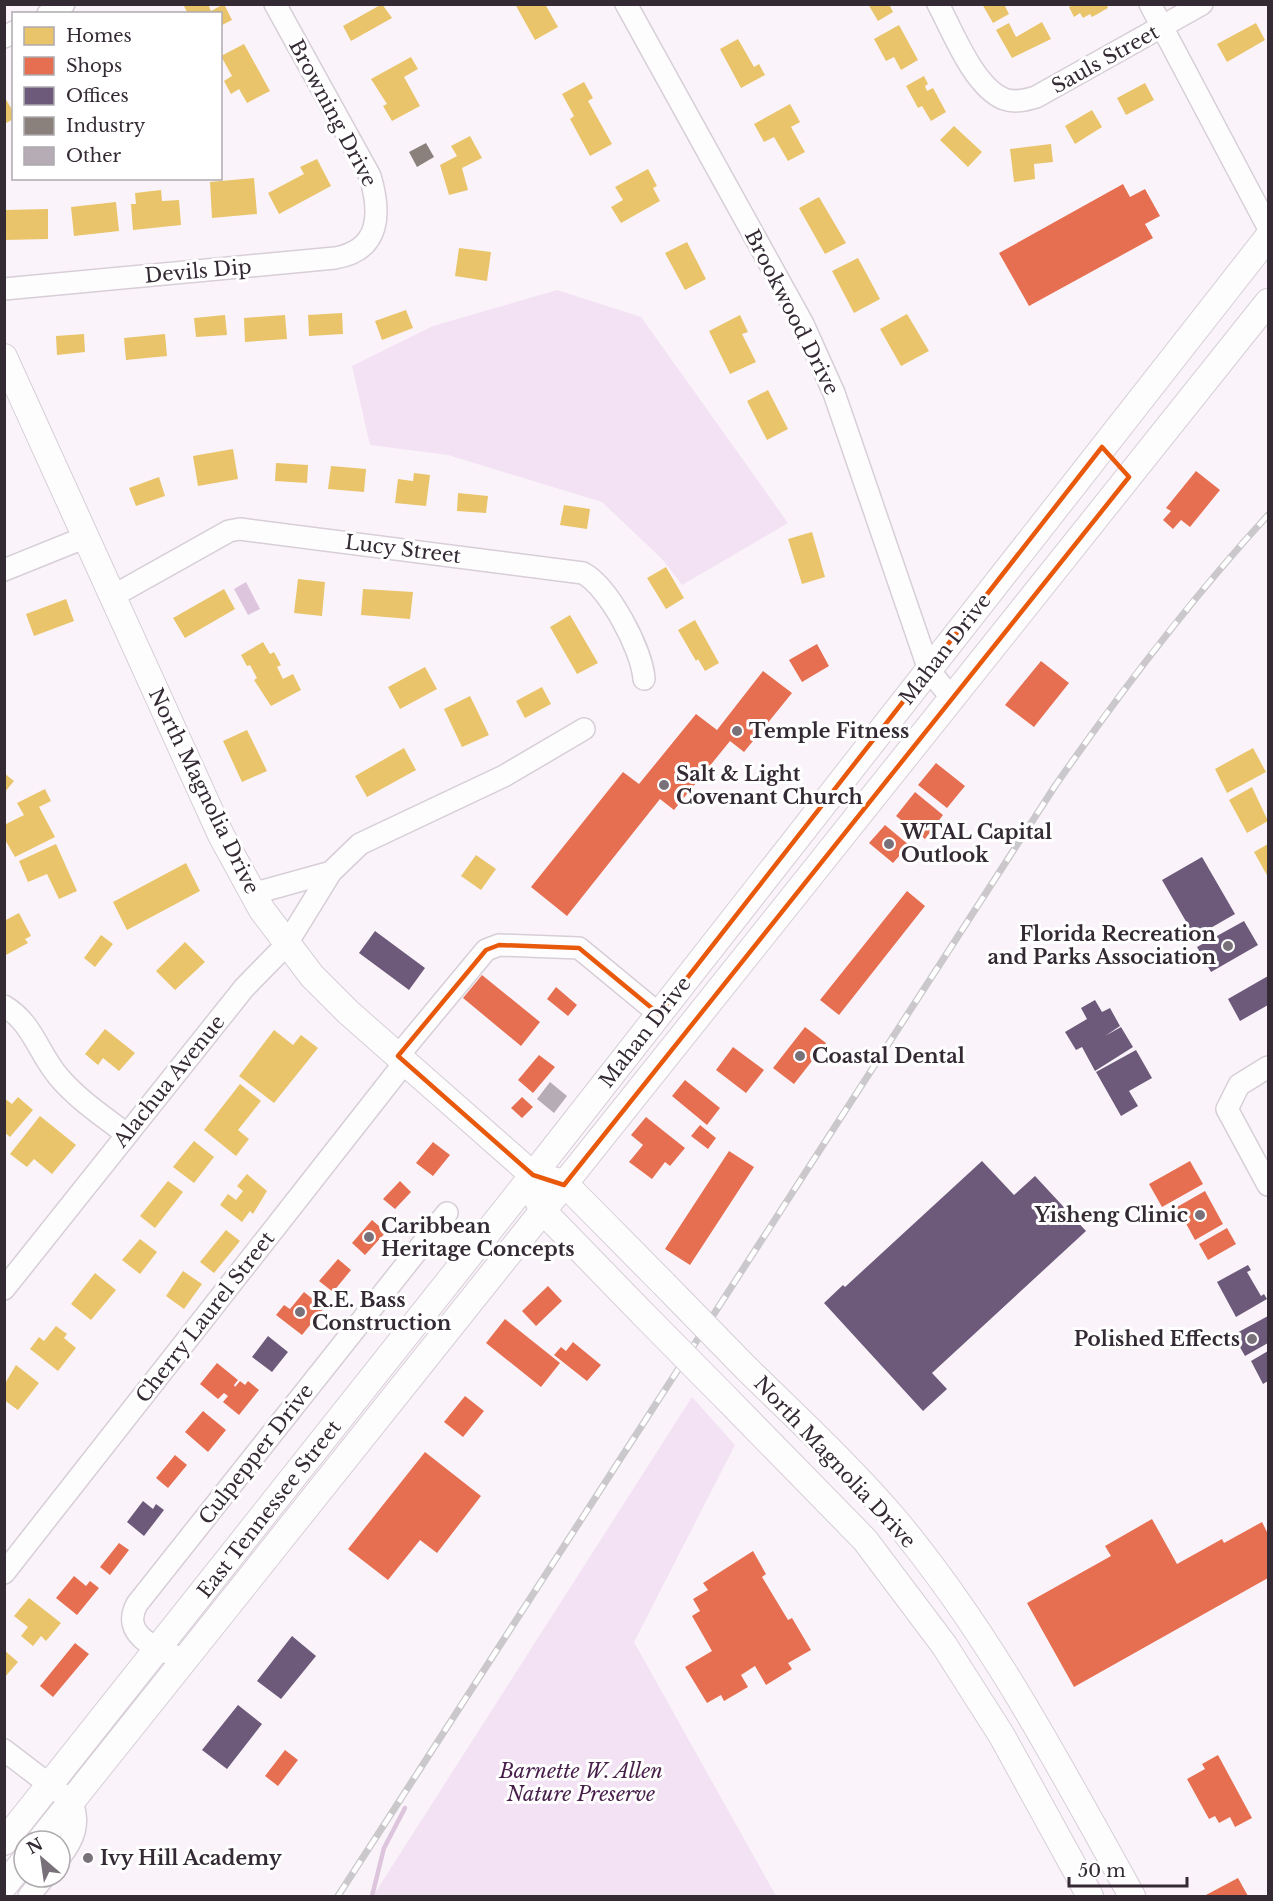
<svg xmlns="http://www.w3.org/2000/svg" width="1273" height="1901" viewBox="0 0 1273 1901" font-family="'Libre Baskerville',serif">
  <rect width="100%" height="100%" fill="#faf4fa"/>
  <path fill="#f3e1f4" d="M557,290l84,27 147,206 -106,62 -20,-26 -60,-57 -154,-47 -78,-10 -18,-79 81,-40z
    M692,1397l43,48 -101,197 142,254h-403z"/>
  <path fill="#ddc5de" d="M246,582l14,27 -12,6 -14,-26z"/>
  <path fill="#e9c46a" d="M183,4h25l3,7 13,-7 8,16 -12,6v-12h-32z
    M382,4l10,14 -41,23 -8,-15z
    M515,4h30l13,23 -23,13z
    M868,4h21l4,8 -15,9z
    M982,4h22l5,10 -16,9z
    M1074,4h32l2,4 -16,9 -2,-3 -7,4 -3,-5 -6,4 -5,-10z
    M1042,22l9,17 -39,19 -16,-28 13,-7 7,14z
    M1256,23l9,17 -38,22 -10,-18z
    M899,25l19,35 -17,10 -7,-13 -8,4 -12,-22z
    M738,39l16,28 5,-3 6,11 -24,13 -21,-39z
    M244,44l26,47 -23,12 -8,-14 -8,5 -7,-13 8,-5 -11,-20z
    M411,57l7,12 -14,8 16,29 -28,15 -9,-15 4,-2 -16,-25z
    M924,76l4,8 -3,2 2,5 6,-3 13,24 -15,9 -9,-15 -4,2 -12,-22z
    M584,82l9,16 -5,3 24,43 -22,12 -20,-37 4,-3 -12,-22z
    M1145,83l9,17 -28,15 -9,-17z
    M4,96l10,17v6l-10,5z
    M790,104l10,18 -9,5 14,25 -17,9 -14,-24 -10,5 -10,-18z
    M1092,110l10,17 -27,17 -10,-18z
    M954,126l28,26 -14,15 -28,-27z
    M470,136l12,22 -20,10 6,22 -19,5 -9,-30 17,-9 -6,-10z
    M1051,144l2,18 -19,2 1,15 -21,3 -4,-33z
    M317,159l14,27 -52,28 -11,-21 36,-19 -4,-7z
    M648,169l9,17 -4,2 7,13 -39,22 -10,-16 12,-7 -8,-13z
    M254,178l3,36 -45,4 -2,-36z
    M161,190l1,11 17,-1 2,25 -48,5 -2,-26h5l-1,-11z
    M819,197l27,46 -21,11 -26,-46z
    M116,202l3,29 -45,5 -3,-29z
    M48,209v30l-44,1v-30z
    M687,242l19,37 -21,11 -20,-37z
    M459,248l32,4 -4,29 -32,-5z
    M858,258l22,41 -26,14 -22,-42z
    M406,310l7,18 -31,12 -7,-19z
    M342,313l1,21 -34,2 -1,-21z
    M907,314l22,37 -28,15 -21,-37z
    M225,315l2,20 -31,2 -2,-19z
    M285,315l2,24 -42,3 -1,-24z
    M740,315l8,17 -6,2 14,28 -26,12 -21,-43z
    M84,334l1,18 -28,3 -1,-19z
    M165,334l2,22 -41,4 -2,-22z
    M768,390l20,39 -21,11 -20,-39z
    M233,449l5,30 -40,7 -5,-30z
    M276,463l32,2 -1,18 -32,-2z
    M331,466l35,3 -2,23 -36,-3z
    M414,473l16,2 -4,31 -31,-3 3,-24 15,2z
    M159,477l6,19 -29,10 -7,-18z
    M458,493l30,3 -2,17 -29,-2z
    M564,505l26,4 -3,20 -27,-4z
    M812,532l13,45 -23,7 -14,-45z
    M666,567l18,31 -18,11 -19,-31z
    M298,579l27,3 -3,34 -28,-3z
    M224,589l11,20 -50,29 -12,-20z
    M363,589l50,3 -3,27 -49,-4z
    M66,599l8,22 -40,15 -8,-22z
    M570,615l28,48 -21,11 -27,-47z
    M695,620l24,43 -14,8 -7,-12 -2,2 -18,-31z
    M263,642l7,12 4,-2 7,13 -4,2 6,12 10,-5 8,16 -30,16 -17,-26 3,-2 -7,-13 -3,1 -6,-11z
    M425,667l12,22 -37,20 -12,-22z
    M542,687l9,17 -26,14 -9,-17z
    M470,696l19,39 -27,12 -18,-38z
    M247,730l20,41 -25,11 -19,-41z
    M404,748l12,22 -49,27 -12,-21z
    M1253,748l13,24 -39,21 -12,-24z
    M4,773l10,8 -10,12z
    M1252,787l16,34 -21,12 -18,-33z
    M45,789l6,12 -12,6 16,30 -40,20 -11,-19v-13l20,-10 -7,-12z
    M56,844l21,47 -18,8 -12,-25 -19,8 -9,-21z
    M1268,844v33l-14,-25z
    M476,855l20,14 -15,21 -20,-14z
    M186,863l14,28 -73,39 -14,-28z
    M19,913l12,23 -6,3 3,4 -24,13v-35z
    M101,935l12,9 -18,23 -11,-9z
    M185,942l20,20 -30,28 -19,-19z
    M105,1029l30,24 -16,18 -16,-13 -5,7 -13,-11z
    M274,1030l19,15 8,-10 17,13 -44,55 -35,-27z
    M240,1084l21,17 -23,29 11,9 -13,17 -32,-26z
    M18,1097l15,13 -23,27 -6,-5v-34l8,6z
    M40,1116l36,29 -24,29 -18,-15 -7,8 -17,-13z
    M194,1141l20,16 -20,26 -21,-16z
    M247,1174l20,17 -14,23 -3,-3 -8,11 -22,-17 8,-11 8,6 7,-9 -6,-5z
    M168,1181l15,11 -28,36 -15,-12z
    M226,1230l14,11 -26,32 -14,-11z
    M140,1239l17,13 -17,22 -18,-14z
    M183,1271l19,13 -18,25 -18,-13z
    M95,1273l21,17 -25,30 -20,-16z
    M56,1326l11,8 -3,4 12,10 -18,23 -28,-22 9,-12 5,4z
    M16,1365l23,18 -21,27 -14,-10v-15z
    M29,1598l32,25 -15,18 -5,-5 -8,10 -12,-10 7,-9 -14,-11z
    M4,1650l14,12 -14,16z"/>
  <path fill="#e76f51" d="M1123,184l7,13 15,-8 15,27 -15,8 8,14 -124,68 -30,-53z
    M1196,471l24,19 -30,37 -9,-7 -8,9 -10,-9 8,-9 -5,-3z
    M817,644l12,22 -27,16 -13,-22z
    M1041,661l28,22 -35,44 -29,-22z
    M763,671l29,22 -48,59 -14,-11 -56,69 -14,-11 -93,117 -36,-29 92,-115 16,12 57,-70 21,16z
    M936,763l29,23 -18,22 -29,-23z
    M915,792l28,23 -18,24 -29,-23z
    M885,825l24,20 -16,18 -24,-20z
    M907,891l18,15 -86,109 -19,-15z
    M482,975l58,47 -19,24 -58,-48z
    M556,987l21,18 -9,11 -21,-17z
    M805,1027l21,16 -32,41 -21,-16z
    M733,1047l31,23 -18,23 -30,-23z
    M539,1055l16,12 -22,26 -15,-13z
    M685,1080l35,28 -13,17 -35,-29z
    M522,1097l11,10 -11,11 -11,-10z
    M646,1117l39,31 -15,18 -5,-4 -13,17 -23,-17 14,-17 -12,-10z
    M700,1125l16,13 -8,11 -17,-13z
    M433,1142l17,13 -17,21 -17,-13z
    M729,1151l25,16 -64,98 -25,-16z
    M1190,1161l13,23 -41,23 -13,-23z
    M400,1181l11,11 -16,17 -12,-10z
    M1205,1191l18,33 -28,16 -18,-33z
    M372,1220l14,12 -21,23 -13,-12z
    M1227,1228l9,16 -28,16 -9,-16z
    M338,1259l13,11 -18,22 -14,-11z
    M548,1286l14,15 -26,25 -14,-15z
    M304,1292l20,16 -22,27 -26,-20 8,-10 6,4z
    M505,1319l55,44 -19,24 -55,-44z
    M573,1342l28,23 -14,16 -33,-26 7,-8 5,4z
    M217,1363l21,17 -4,5 1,2 5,-6 5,4 3,-4 11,9 -20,25 -16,-13 5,-6 -4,-3 -6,6 -18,-15z
    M465,1396l19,15 -21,26 -19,-15z
    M203,1411l23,19 -18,22 -23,-20z
    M425,1452l56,44 -44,57 -17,-13 -32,40 -40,-31z
    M175,1455l12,10 -19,23 -12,-10z
    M1152,1519l25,45 45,-25 2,4 38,-21 6,12v44l-194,109 -47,-84 84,-47 -6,-10z
    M119,1543l10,7 -19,25 -10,-8z
    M753,1551l13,23 -4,3 26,43 4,-2 19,32 -23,13 4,6 -26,16 -11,-19 -14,9 7,12 -24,14 -3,-6 -14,8 -22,-36 27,-16 -20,-35 8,-5 -7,-12 15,-9 -5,-7z
    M74,1576l12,10 4,-5 9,7 -22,27 -21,-17z
    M75,1643l14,11 -36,43 -13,-11z
    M285,1750l13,10 -20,26 -13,-10z
    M1218,1755l34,63 -17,9 -5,-10 -11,6 -4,-7 -6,3 -22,-40 18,-10 -3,-5z
    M1238,1878l10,18h-44z"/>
  <path fill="#6d597a" d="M1202,857l33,57 -40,23 -33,-57z
    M1244,921l14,24 -47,27 -14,-25z
    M375,931l50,37 -16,22 -50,-37z
    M1268,976v29l-28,16 -12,-22z
    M1095,1000l7,12 8,-4 10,18 -15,10 16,-9 12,20 -38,24 -13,-24 -6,3 -11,-18 22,-13 -6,-11z
    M1136,1050l16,28 -23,13 9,15 -17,10 -25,-44z
    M982,1161l32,34 21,-19 51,55 -154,142 15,16 -24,22 -99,-108 19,-18 2,2z
    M1248,1265l3,5 -4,2 14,24 3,-2 3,5 -31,18 -19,-35z
    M1268,1316v27l-23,13 -12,-21z
    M268,1336l20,16 -16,20 -20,-15z
    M1268,1351v30l-5,3 -12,-23z
    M143,1501l10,8 3,-5 8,6 -20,26 -17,-14z
    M292,1636l24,20 -35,43 -24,-18z
    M238,1705l24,19 -35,45 -25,-19z"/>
  <path fill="#8a817c" d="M426,143l8,14 -17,10 -8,-15z"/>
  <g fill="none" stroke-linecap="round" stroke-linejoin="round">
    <path stroke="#ddc5de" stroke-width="4.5" d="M372,1896l12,-48 21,-40"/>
  </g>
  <path fill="#b5acb5" d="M550,1082l17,14 -13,17 -17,-14z"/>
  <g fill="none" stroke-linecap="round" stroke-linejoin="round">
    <defs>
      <path id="minor" d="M626,4l177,320 31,69 95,277 24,30
        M938,4c15,28 36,83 66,95 11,4 22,1 32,-2l166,-93
        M1150,4l118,223
        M48,14l16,-10
        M4,37l10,-5
        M4,289l331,-31c46,-8 46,-45 35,-82l-95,-172
        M4,570l82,-33
        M113,596l116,-65 11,-2 343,44c26,14 59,77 61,106
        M252,894l79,-22
        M4,1006c28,16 34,46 54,70 19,23 45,40 68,58
        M398,1056l88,-106 13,-5 80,3 80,66
        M1268,1067l-29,18 -12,24 41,76
        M429,1236l57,-1
        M4,1289l240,-301 42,-43 45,-73 29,-28 144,-68 80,-47
        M4,1573l401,-511
        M185,1660c-24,-10 -66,-23 -48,-56l310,-391
        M4,1750l68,52c8,22 2,37 -12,55
        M29,1896l15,-19"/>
      <path id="major" d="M4,357l217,478 41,75 50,66 36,36 185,163 24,6 17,12 90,91
        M536,1196l6,14 102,105
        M747,1369c50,49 103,98 149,152 95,114 164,246 236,375
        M727,1399l138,141 79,105 58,91 88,160
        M40,1841l1228,-1539
        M4,1842l529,-667 735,-938
        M4,1886l20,-25"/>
    </defs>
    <use href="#minor" stroke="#d7ced7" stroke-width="24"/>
    <use href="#major" stroke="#d7ced7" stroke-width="28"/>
    <use href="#minor" stroke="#fefdfe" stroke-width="21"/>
    <use href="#major" stroke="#fefdfe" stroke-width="26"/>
    <defs>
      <path id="rail" d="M338,1896l717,-1110c66,-95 135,-186 213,-271"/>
    </defs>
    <use href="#rail" stroke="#cac8ca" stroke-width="7"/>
    <use href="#rail" stroke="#fff" stroke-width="4.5" stroke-dasharray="14" stroke-linecap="butt"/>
    <defs>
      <path id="major-bridge" d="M664,1284l83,85
        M644,1315l83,84"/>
    </defs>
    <use href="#major-bridge" stroke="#d7ced7" stroke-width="28" stroke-linecap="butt"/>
    <use href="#major-bridge" stroke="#fefdfe" stroke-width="26"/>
  </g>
  <path fill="none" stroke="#e8590c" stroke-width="4.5" stroke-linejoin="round" d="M1102,447l27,30 -565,708 -31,-10 -135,-119 88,-106 13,-5 80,3 80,66z"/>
  <g fill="#797179" stroke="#fff" stroke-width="2">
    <circle cx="737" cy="731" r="6"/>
    <circle cx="664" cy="785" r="6"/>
    <circle cx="889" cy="844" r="6"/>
    <circle cx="1228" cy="946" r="6"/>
    <circle cx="800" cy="1056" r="6"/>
    <circle cx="1200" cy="1215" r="6"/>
    <circle cx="369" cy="1237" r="6"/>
    <circle cx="300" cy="1312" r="6"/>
    <circle cx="1252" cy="1339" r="6"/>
    <circle cx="88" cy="1858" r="6"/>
  </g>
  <g text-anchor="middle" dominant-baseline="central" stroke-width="6" stroke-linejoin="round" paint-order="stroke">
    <g font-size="20" fill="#342a34" stroke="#fff">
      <text transform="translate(1105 59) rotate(-29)">Sauls Street</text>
      <text transform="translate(333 113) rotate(62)">Browning Drive</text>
      <text transform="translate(198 271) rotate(-5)">Devils Dip</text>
      <text transform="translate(792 312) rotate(63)">Brookwood Drive</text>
      <text transform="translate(403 549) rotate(7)">Lucy Street</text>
      <text transform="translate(945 649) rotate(-52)">Mahan Drive</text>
      <text transform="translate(204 791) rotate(64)">North Magnolia Drive</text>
      <text transform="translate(645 1032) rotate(-52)">Mahan Drive</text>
      <text transform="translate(169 1081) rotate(-51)">Alachua Avenue</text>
      <text transform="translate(205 1317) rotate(-52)">Cherry Laurel Street</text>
      <text transform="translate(256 1454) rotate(-52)">Culpepper Drive</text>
      <text transform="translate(835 1462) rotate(47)">North Magnolia Drive</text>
      <text transform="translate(269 1509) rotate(-52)">East Tennessee Street</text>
    </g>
    <g font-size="20" font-weight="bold" fill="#342a34" stroke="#fff" text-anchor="start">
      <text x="749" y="731">Temple Fitness</text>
      <text x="676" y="774">Salt &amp; Light<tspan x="676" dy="23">Covenant Church</tspan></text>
      <text x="901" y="832">WTAL Capital<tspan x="901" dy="23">Outlook</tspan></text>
      <text x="1216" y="934" text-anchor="end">Florida Recreation<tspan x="1216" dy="23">and Parks Association</tspan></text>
      <text x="812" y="1056">Coastal Dental</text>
      <text x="1188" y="1215" text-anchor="end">Yisheng Clinic</text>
      <text x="381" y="1226">Caribbean<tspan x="381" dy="23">Heritage Concepts</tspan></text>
      <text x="312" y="1300">R.E. Bass<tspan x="312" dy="23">Construction</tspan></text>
      <text x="1240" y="1339" text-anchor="end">Polished Effects</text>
      <text x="100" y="1858">Ivy Hill Academy</text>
    </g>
    <g font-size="20" font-style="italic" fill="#471f4a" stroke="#fff">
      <text x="581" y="1771">Barnette W. Allen<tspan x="581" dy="23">Nature Preserve</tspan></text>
    </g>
  </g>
  <rect width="1273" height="1901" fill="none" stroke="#342a34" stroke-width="12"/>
  <rect x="12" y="12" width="210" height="168" fill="#ffffff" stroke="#aeaaae" stroke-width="1.5"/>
  <rect x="24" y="27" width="30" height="18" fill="#e9c46a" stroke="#aeaaae" stroke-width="1.5"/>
  <text x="66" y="42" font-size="18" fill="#342a34">Homes</text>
  <rect x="24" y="57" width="30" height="18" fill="#e76f51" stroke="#aeaaae" stroke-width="1.5"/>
  <text x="66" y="72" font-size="18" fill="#342a34">Shops</text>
  <rect x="24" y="87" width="30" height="18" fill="#6d597a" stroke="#aeaaae" stroke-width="1.5"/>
  <text x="66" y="102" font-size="18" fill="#342a34">Offices</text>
  <rect x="24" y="117" width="30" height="18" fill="#8a817c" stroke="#aeaaae" stroke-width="1.5"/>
  <text x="66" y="132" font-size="18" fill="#342a34">Industry</text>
  <rect x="24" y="147" width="30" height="18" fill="#b5acb5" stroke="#aeaaae" stroke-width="1.5"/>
  <text x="66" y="162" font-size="18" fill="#342a34">Other</text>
  <g transform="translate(42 1859) rotate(331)"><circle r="28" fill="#ffffff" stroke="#aeaaae" stroke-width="1.5"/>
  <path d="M0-4.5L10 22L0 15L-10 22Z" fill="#797179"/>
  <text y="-9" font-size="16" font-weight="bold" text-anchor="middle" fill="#342a34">N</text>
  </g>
  <path d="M1069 1877v9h118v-9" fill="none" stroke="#342a34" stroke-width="3"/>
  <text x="1078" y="1877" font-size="18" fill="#342a34" stroke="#ffffff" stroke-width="4.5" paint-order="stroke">50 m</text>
</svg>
